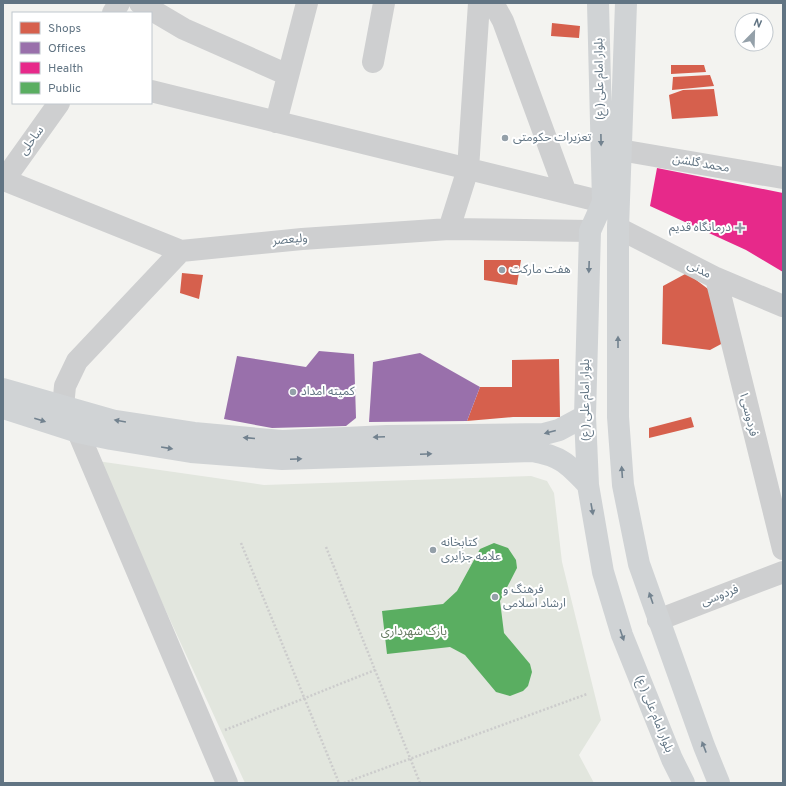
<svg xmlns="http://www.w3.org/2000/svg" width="786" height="786" viewBox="0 0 786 786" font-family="Overpass,'Noto Sans Arabic',sans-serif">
  <rect width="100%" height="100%" fill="#f3f3f0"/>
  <path fill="#e2e6de" d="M97,461l167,24 267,-9 16,5 7,12 8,69 39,158 -22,35 15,28h-349z"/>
  <path fill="#d6604d" d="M552,23l28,3 -1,12 -28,-2z
    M671,65h33l2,7 -35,2z
    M710,75l4,11 -42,4 1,-13z
    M714,89l4,27 -46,3 -3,-24 14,-5z
    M484,260h37l-4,25 -33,-5z
    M182,273l21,2 -4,24 -19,-6z
    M687,273l25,19 11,51 -13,7 -48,-6 1,-58z
    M559,359l1,58h-47l-46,4 13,-34h32v-27z
    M691,417l3,10 -45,11v-10z"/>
  <path fill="#9970ab" d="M319,351l35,3 2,64 -10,8 -74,2 -48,-9 13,-63 69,11z
    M420,353l60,34 -13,34 -98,1 4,-60z"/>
  <path fill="#e7298a" d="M657,168l126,25v79l-37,-22 -96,-44z"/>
  <path fill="#5aae61" d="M494,543l14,5 8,12 1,8 -17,33 4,32 26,31 2,8 -4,14 -5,5 -13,5 -14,-4 -31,-37 -15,-8 -63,7 -5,-43 61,-7 14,-13 23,-42z"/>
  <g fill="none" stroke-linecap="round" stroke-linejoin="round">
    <path stroke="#ccc" stroke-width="2.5" stroke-dasharray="2 2" stroke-linecap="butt" d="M241,543l98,240
      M326,547l94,236
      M225,730l150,-60
      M344,783l243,-89"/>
    <path stroke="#cecfd0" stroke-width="22" d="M140,3l44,26 104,46
      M493,3l10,18 63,172
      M113,13l6,-10
      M373,62l11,-59
      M151,91l452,111
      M59,103l-55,77 177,71 121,-12 147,-10 141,2
      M276,122l31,-119
      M620,150l163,28
      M618,228l98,50 67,28
      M449,229l19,-60 11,-166
      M181,251l-104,110 -12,25 -2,21 15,25 149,351
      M716,278l67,271
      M658,620l125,-48"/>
    <path stroke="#d0d3d5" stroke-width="22" d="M598,3l5,199 -13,29 -5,185 3,69 15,87 19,63 50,124 12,24
      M626,3l-8,225v189l5,68 16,79 65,182 15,37
      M3,389l112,32 79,12 88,8 105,-5 157,-2 15,-4 26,-14
      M3,408l75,24 33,7 80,13 91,7 250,-8c29,5 36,13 56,34"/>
  </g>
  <defs><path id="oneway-solid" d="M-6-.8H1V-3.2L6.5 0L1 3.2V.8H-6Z"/></defs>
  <g fill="#72828f">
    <use href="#oneway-solid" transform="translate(601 140) rotate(89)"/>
    <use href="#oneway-solid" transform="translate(589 267) rotate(92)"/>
    <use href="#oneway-solid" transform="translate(618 342) rotate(-90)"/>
    <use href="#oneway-solid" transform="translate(40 420) rotate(17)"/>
    <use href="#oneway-solid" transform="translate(120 421) rotate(-170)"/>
    <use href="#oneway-solid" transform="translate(550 432) rotate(165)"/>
    <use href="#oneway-solid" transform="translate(379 437) rotate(178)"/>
    <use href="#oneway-solid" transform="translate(249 438) rotate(-175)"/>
    <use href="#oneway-solid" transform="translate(167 448) rotate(9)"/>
    <use href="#oneway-solid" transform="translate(426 454) rotate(-2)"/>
    <use href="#oneway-solid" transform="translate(296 459) rotate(-2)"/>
    <use href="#oneway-solid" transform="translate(622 472) rotate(-94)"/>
    <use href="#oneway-solid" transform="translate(592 509) rotate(80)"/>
    <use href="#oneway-solid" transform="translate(651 598) rotate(-109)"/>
    <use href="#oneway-solid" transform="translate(622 635) rotate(71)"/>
    <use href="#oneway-solid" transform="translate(704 747) rotate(-111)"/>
  </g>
  <g fill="#94a0a9" stroke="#fff" stroke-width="1.5">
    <circle cx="505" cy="138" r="4"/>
    <path d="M738 222h4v4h4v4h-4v4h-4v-4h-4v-4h4z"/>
    <circle cx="502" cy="270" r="4"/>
    <circle cx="293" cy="392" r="4"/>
    <circle cx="433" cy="550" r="4"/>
    <circle cx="495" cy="597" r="4"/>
  </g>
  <g text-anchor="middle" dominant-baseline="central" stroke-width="4" stroke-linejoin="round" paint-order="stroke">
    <g font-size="12" fill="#617483" stroke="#fff">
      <text transform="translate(600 79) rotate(-91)">بلوار امام علی ( ع)</text>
      <text transform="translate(32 141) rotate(-54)">ساحلی</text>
      <text transform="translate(701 164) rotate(10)">محمد گلشن</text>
      <text transform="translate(290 240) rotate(-5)">ولیعصر</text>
      <text transform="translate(699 270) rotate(27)">مدنی</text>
      <text transform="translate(586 400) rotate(-90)">بلوار امام علی ( ع)</text>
      <text transform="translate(748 414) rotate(76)">فردوسی۱</text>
      <text transform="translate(720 596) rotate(-21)">فردوسی</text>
      <text transform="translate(654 714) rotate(68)">بلوار امام علی ( ع)</text>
    </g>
    <g font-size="12" fill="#617483" stroke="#fff" text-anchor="start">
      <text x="513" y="138">تعزیرات حکومتی</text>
      <text x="731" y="228" text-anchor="end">درمانگاه قدیم</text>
      <text x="510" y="270">هفت مارکت</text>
      <text x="301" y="392">کمیته امداد</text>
      <text x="441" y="543">کتابخانه<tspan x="441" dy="14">علامه جزایری</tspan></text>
      <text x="503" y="590">فرهنگ و<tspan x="503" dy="14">ارشاد اسلامی</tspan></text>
    </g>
    <g font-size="12" fill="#657a60" stroke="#fff">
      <text x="414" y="632">پارک شهرداری</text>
    </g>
  </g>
  <rect width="786" height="786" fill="none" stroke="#617483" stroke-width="8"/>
  <rect x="12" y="12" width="140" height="92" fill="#ffffff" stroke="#c0c7cd"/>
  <rect x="20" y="22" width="20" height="12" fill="#d6604d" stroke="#c0c7cd"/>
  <text x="48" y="32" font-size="12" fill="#617483">Shops</text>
  <rect x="20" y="42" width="20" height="12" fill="#9970ab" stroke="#c0c7cd"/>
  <text x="48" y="52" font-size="12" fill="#617483">Offices</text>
  <rect x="20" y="62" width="20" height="12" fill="#e7298a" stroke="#c0c7cd"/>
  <text x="48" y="72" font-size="12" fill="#617483">Health</text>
  <rect x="20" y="82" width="20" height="12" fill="#5aae61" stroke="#c0c7cd"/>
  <text x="48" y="92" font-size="12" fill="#617483">Public</text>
  <g transform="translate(754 32) rotate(23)"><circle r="19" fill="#ffffff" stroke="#c0c7cd"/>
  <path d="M0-3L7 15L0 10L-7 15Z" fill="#94a0a9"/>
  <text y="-6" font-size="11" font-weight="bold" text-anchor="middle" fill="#617483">N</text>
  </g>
</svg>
